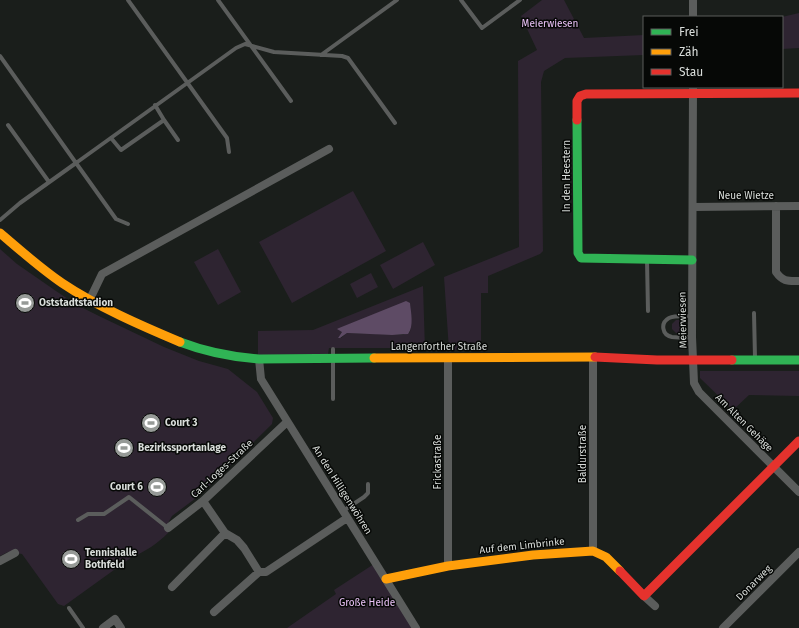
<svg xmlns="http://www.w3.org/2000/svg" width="799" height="628" viewBox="0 0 799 628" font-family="'Fira Sans',sans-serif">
  <rect width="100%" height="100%" fill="#1a1e1b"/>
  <path fill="#2e2431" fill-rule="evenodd" d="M542,0h22l20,38 60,-3v20l-79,3 -21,13 -3,11 2,169 -3,3 -52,22v17h-7v56l-32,1 -5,-73 75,-30 -1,-186 19,-11 -16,-34z
    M799,13v35l-17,1v-32z
    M353,191l33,60 -94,52 -33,-61z
    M423,242l12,23 -42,24 -13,-24z
    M0,249l17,15 39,27 21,14 24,12 63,30 35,14 29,8 29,23 16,26 -1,6 -72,71 -28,21 -4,7v10c-10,10 -23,19 -36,24l-68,49 -6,-2 -36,-50 -14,-2 -8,4z
    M218,249l23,43 -23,13 -24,-43z
    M371,273l7,14 -21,11 -7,-14z
    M423,286l2,64 -20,-2h-76l-1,6 -70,1v-24l55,-1zM410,303l1,17 -1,12 -7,3 -56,-2 -6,5h-3l4,-6z
    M676,320h9v14l-9,-1 -4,-4v-5z
    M700,371h99v25l-50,-1 -16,15 -33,-32z
    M374,564l39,64h-126l49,-34 -2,-4z"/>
  <path fill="#5e4b65" d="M406,301l4,2c1,9 4,24 -2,31l-16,1 -45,-2 -7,5h-2l4,-6 -5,-3 2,-1z"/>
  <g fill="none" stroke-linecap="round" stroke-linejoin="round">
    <path stroke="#5b5d5c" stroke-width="4" d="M128,0l99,138 2,14
      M218,0l73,101
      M461,0l21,28 38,-28
      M321,55l76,-55
      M0,56l76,107 160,-115 9,-4 29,8 68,4 6,2 47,65
      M164,120l14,20
      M8,125l41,57
      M111,138l10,12 43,-30 -9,-15
      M0,220l20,-17 56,-40 40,56 12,5
      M647,260l1,51
      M754,313l1,45
      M692,316c-7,0 -17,-1 -23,2 -9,5 -7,17 3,19 6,1 14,0 20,0
      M333,399v-50
      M343,511l21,-14 4,-4v-9
      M78,520l10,-6h16l25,-17 39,31
      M69,608l14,20"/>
    <path stroke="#5b5d5c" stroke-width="8" d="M693,0v17
      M693,87l-1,250 2,46 5,9 100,100
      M776,206v66c7,10 12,9 23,9
      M693,207l106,-1
      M90,299l12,-25 227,-125
      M448,358v208
      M259,359l2,20 155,249
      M203,501l22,32 12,7 7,8 15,24h7l81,-54
      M168,528l35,-27 84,-79
      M593,551v-194
      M0,561l15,-8
      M172,587l53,-54
      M644,596l11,10
      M214,612l45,-40
      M103,628l12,-9 6,9
      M723,628l76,-76"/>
    <path stroke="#30b455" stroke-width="9" d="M577,120l1,133 3,5 111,2
      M180,342c26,10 52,15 79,17l115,-1
      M732,360h67"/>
    <path stroke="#ff9f0a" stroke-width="9" d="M0,233c20,17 40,35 62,50 34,23 80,43 118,59
      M374,358l221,-1
      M386,579l62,-13 85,-11 60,-4 13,6 14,14"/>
    <path stroke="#e5322d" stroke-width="9" d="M577,120v-19l3,-5 6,-2 213,-1
      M595,357l62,3h75
      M620,571l24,25 155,-155"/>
  </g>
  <defs>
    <symbol id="stadium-disc" viewBox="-11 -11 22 22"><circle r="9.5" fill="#969a97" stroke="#060806"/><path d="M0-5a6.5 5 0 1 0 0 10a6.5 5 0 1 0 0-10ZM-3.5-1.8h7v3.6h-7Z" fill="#fff"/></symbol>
  </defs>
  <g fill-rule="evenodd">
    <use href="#stadium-disc" x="14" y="292" width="22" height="22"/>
    <use href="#stadium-disc" x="140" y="412" width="22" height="22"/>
    <use href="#stadium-disc" x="113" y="437" width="22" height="22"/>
    <use href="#stadium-disc" x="146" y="476" width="22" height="22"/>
    <use href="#stadium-disc" x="60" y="548" width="22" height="22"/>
  </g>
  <g text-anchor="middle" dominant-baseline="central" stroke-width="3" stroke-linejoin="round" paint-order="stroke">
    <g font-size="10" fill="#e9c1f6" stroke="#060806">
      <text x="550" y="24">Meierwiesen</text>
      <text x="367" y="603">Große Heide</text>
    </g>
    <g font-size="10" fill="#d9ddda" stroke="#060806">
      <text transform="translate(567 176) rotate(-90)">In den Heestern</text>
      <text x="746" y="196">Neue Wietze</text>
      <text transform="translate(683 320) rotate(-91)">Meierwiesen</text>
      <text x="439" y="347">Langenforther Straße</text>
      <text transform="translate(744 423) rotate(45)">Am Alten Gehäge</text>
      <text transform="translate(583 454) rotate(-90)">Baldurstraße</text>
      <text transform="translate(438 462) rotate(-90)">Frickastraße</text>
      <text transform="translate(222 469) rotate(-43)">Carl-Loges-Straße</text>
      <text transform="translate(342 490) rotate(58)">An den Hilligenwöhren</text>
      <text transform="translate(522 546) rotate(-6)">Auf dem Limbrinke</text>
      <text transform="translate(754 583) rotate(-45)">Donarweg</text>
    </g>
    <g font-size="10" font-weight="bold" fill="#d9ddda" stroke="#060806" text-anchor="start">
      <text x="39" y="303">Oststadtstadion</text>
      <text x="165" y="423">Court 3</text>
      <text x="138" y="448">Bezirkssportanlage</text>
      <text x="143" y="487" text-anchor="end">Court 6</text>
      <text x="85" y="553">Tennishalle<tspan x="85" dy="12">Bothfeld</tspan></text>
    </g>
  </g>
  <rect x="643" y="16" width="140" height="72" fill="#060806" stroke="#5a5d5b"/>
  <rect x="651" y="29" width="20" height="6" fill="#30b455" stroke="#5a5d5b"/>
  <text x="679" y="36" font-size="12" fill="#d9ddda">Frei</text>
  <rect x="651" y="49" width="20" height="6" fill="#ff9f0a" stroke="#5a5d5b"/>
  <text x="679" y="56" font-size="12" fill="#d9ddda">Zäh</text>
  <rect x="651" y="69" width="20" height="6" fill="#e5322d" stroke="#5a5d5b"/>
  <text x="679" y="76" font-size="12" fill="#d9ddda">Stau</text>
</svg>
